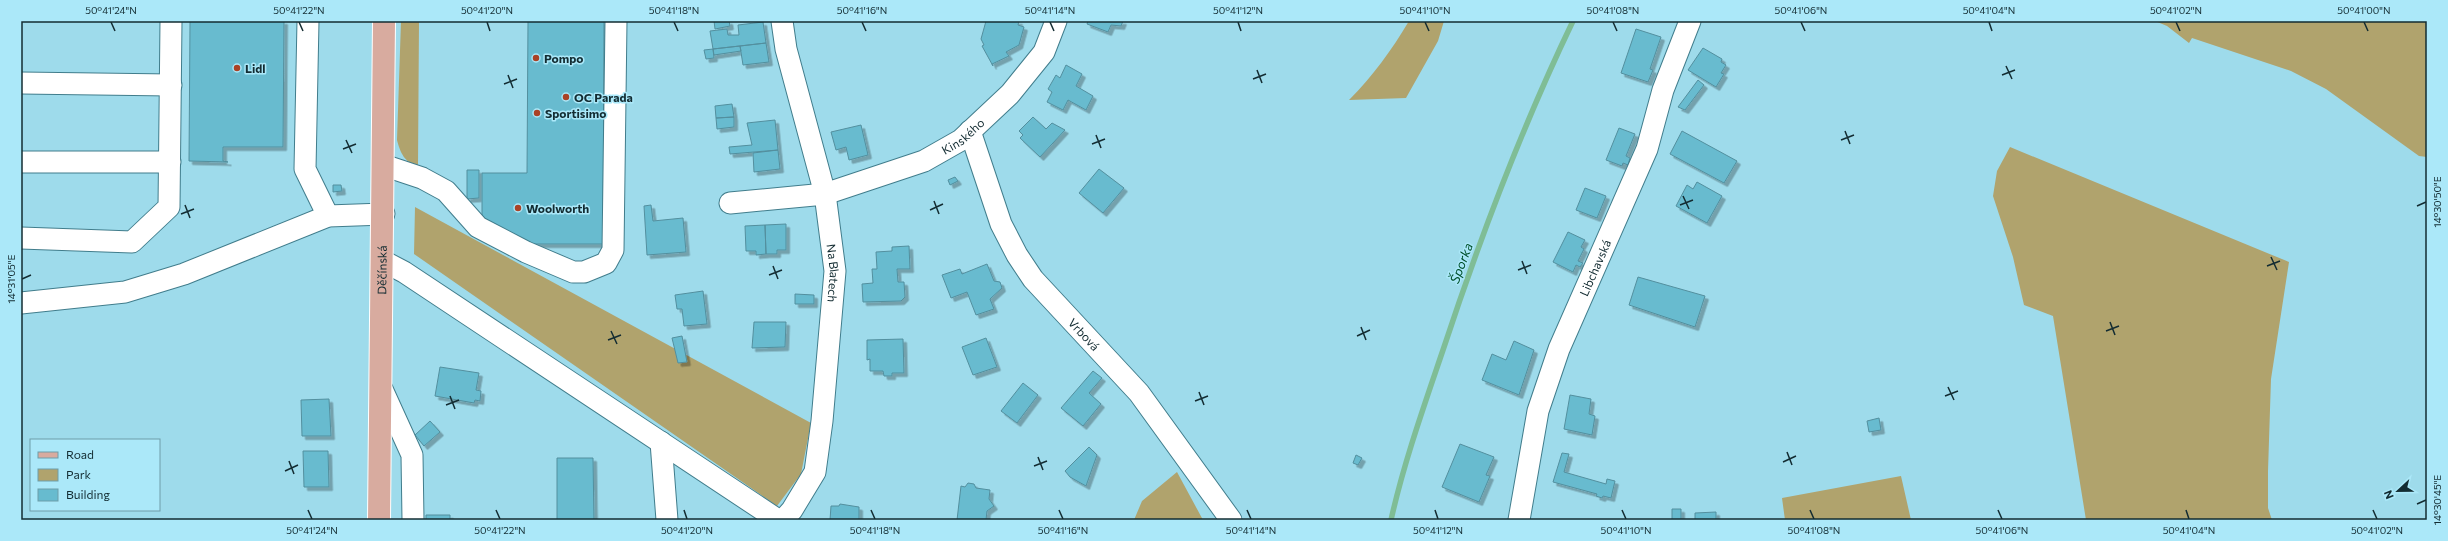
<svg xmlns="http://www.w3.org/2000/svg" width="2448" height="541" viewBox="0 0 2448 541" font-family="Commissioner,sans-serif">
  <defs>
    <filter id="shadow"><feDropShadow dx="3.5" dy="3.5" stdDeviation="0" flood-color="#0004"/></filter>
  </defs>
  <rect width="100%" height="100%" fill="#9edbeb"/>
  <path fill="#b0a36d" d="M401,21h18l-1,144c-13,-1 -18,-13 -21,-25z
    M1409,21h35l-6,20 -32,57 -57,2c24,-24 42,-49 60,-79z
    M2155,21h272v136l-8,-1 -93,-67 -35,-18 -99,-33 -3,5 -22,-17z
    M2010,147l279,115 -18,117 -3,92v37l4,12h-186l-33,-204 -29,-11 -11,-48 -20,-61 4,-25z
    M415,207l396,216 -10,51 -24,32 -363,-252z
    M1177,472l26,48h-69l8,-19z
    M1901,476l10,44h-126l-3,-22z"/>
  <g fill="none" stroke-linecap="round" stroke-linejoin="round">
    <path stroke="#7fbd96" stroke-width="5.5" d="M1391,520c13,-58 33,-114 52,-170 37,-112 79,-223 130,-329"/>
  </g>
  <path fill="#67bbcf" stroke="#538f9e" filter="url(#shadow)" d="M190,21h94l-1,126h-60v14l5,1 -39,-1z
    M528,21h76l-1,223h-76l-45,-23v-48h45z
    M714,21h15l1,5 -15,3z
    M986,21h33l-1,4 6,2 -5,18 -13,7 3,4 -17,8 1,2 -11,-20 2,-1 -3,-6z
    M1088,21h35l-2,5 -10,-1 -3,7 -21,-8z
    M763,22l3,21 -53,6 -3,-18 17,-2 1,6h11l-1,-10z
    M1636,29l25,8 -11,32 3,1 -5,12 -27,-9z
    M766,43l3,19 -26,3 -3,-19z
    M740,46l1,5 -27,4 -1,-6z
    M1703,48l19,11 -1,3 5,3 -5,8 3,1 -8,13 -28,-17z
    M713,49l1,9 -8,1 -2,-9z
    M1066,65l16,9 -6,12 17,10 -7,14 -18,-10 -5,10 -16,-8 5,-10 -4,-3 8,-14 4,3z
    M1698,80l6,5 -19,25 -7,-3z
    M732,104l2,13 -18,1 -1,-12z
    M734,117v10l-17,2 -1,-11z
    M1033,117l13,12 6,-6 13,7 -25,27 -20,-19 3,-3 -4,-4z
    M775,120l3,30 -48,4 -1,-7 23,-2 -5,-22z
    M861,125l7,30 -19,5 -3,-13 -10,3 -5,-18z
    M1619,128l16,6 -9,22 4,2 -2,7 -5,-2 -1,3 -16,-6z
    M1682,131l55,30 -13,22 -54,-29z
    M778,150l2,19 -26,3 -1,-19z
    M1099,169l25,19 -21,25 -24,-20z
    M467,170h12v28l-12,1z
    M955,177l3,4 -8,4 -2,-5z
    M1697,182l25,14 -15,27 -31,-17 11,-21 6,4z
    M333,185h8l1,6 -9,1z
    M1585,188l21,8 -9,22 -21,-8z
    M651,205l2,16 30,-3 3,34 -39,3 -3,-49z
    M786,224v26h-9v4h-11l-1,-29z
    M765,225l1,29 -10,1v-4h-10l-1,-25z
    M1568,232l17,8 -4,7 3,2 -6,12 5,2 -3,4 -4,-2 -3,7 -20,-10z
    M909,246l1,23h-13l1,13h6l1,15 -4,4 -38,1 -1,-18 11,-1 -1,-14h5l-1,-17 16,-1v-4z
    M987,264l7,17 6,1 2,6 -12,11 4,10 -18,6 -9,-23 -16,6 -9,-23 18,-6 2,5z
    M1638,277l67,19 -10,31 -66,-22z
    M703,291l4,33 -23,2 -2,-17h-5l-2,-14z
    M795,294l19,1v9h-19z
    M754,322h32l-1,25 -33,1z
    M682,336l5,26 -9,1 -6,-25z
    M986,338l11,29 -24,8 -11,-28z
    M903,339l1,34h-12v3h-8l-1,-5h-13v-12l-3,1v-20z
    M1514,341l20,9 -15,45 -37,-15 10,-26 14,6z
    M440,367l39,6 -3,17 5,1 -1,10 -5,-1 -1,3 -39,-7z
    M1093,371l9,7 -13,15 12,11 -18,22 -22,-18z
    M1023,383l15,12 -21,28 -16,-12z
    M1570,395l21,4 -2,15 6,2 -3,19 -28,-6z
    M329,399l2,37h-29l-1,-36z
    M1879,418l2,12 -12,2 -2,-11z
    M430,421l10,11 -16,14 -9,-11z
    M1460,444l34,13 -8,18 4,1 -11,26 -37,-15z
    M1089,447l8,8 -11,31 -16,-9 -5,-6z
    M303,451h25l1,36h-25z
    M1562,453l7,1 -5,18 42,12 1,-5 8,2 -4,17 -8,-2 -1,2 -6,-2 1,-2 -44,-12z
    M1356,455l6,3 -4,7 -5,-2z
    M557,458h36l1,62h-37z
    M968,483l6,1 2,4 14,2 -1,9 5,7 -7,5 -1,9h-29l4,-34 4,1z
    M840,504l19,3v13h-29l1,-14h8z
    M1672,509h9v11h-9z
    M1716,512v8h-21v-7z
    M426,515h24v5h-24z"/>
  <g fill="none" stroke-linecap="round" stroke-linejoin="round">
    <defs>
      <g id="minor">
        <path d="M308,21l-3,148 23,47"/>
        <path id="s1" d="M782,21l4,28 39,145 10,77 -13,150 -7,51 -23,38 -9,10"/>
        <path d="M21,83l150,2"/>
        <path id="s2" d="M970,131l31,93 16,31 16,24 106,114 92,127"/>
        <path d="M21,162h149"/>
        <path d="M383,165l39,13 24,13 32,36 48,25 47,20h11l22,-9 7,-13 3,-229"/>
        <path id="s3" d="M730,203l95,-9 99,-33 37,-21 49,-46 34,-42 12,-31"/>
        <path d="M21,238l111,4 37,-35 2,-186"/>
        <path d="M383,261l21,11 374,248"/>
        <path d="M21,303l104,-11 59,-18 144,-58 56,-2"/>
        <path d="M382,389l30,66 1,65"/>
        <path d="M661,442l6,78"/>
        <path id="s4" d="M1519,520l19,-109 21,-62 88,-200 16,-59 27,-69"/>
      </g>
      <g id="major">
        <path id="s5" d="M379,520l5,-499"/>
      </g>
    </defs>
    <use href="#minor" stroke="#417d8c" stroke-width="23"/>
    <use href="#major" stroke="#fff" stroke-width="24"/>
    <use href="#minor" stroke="#fff" stroke-width="21"/>
    <use href="#major" stroke="#d8ab9f" stroke-width="22"/>
  </g>
  <path fill="none" stroke="#132c32" stroke-width="1.5" d="M111,22l4,9M299,22l4,9M487,22l3,9M674,22l4,9M862,22l4,9M1050,22l4,9M1238,22l3,9M1425,22l4,9M1613,22l4,9M1801,22l4,9M1989,22l3,9M2176,22l4,9M2364,22l4,9M2006,66l6,13M1257,70l5,13M508,75l5,13M2002,75l13,-5M1253,79l13,-5M504,84l13,-5M1845,131l5,13M1096,135l5,13M346,140l6,13M1841,140l13,-5M1092,144l13,-5M343,149l13,-5M1683,196l6,13M934,201l5,13M185,205l5,13M1680,205l13,-5M2417,206l9,-4M930,210l13,-6M181,214l13,-5M2271,257l6,13M1522,261l5,13M773,266l5,13M2267,266l13,-5M1518,270l13,-5M769,275l13,-5M22,279l9,-4M2110,322l5,13M1361,327l5,13M611,331l6,13M2106,331l13,-5M1357,336l13,-6M608,340l13,-5M1948,387l6,13M1199,392l5,13M450,396l5,13M1945,396l13,-5M1195,401l13,-5M446,405l13,-5M1787,452l5,13M1038,457l5,13M289,461l5,13M1783,462l13,-6M1034,466l13,-5M285,471l13,-6M2417,504l9,-4M308,510l4,9M496,510l4,9M684,510l3,9M871,510l4,9M1059,510l4,9M1247,510l4,9M1435,510l3,9M1622,510l4,9M1810,510l4,9M1998,510l4,9M2186,510l3,9M2373,510l4,9"/>
  <g fill="#aa4226" stroke="#abe8f9" stroke-width="1.5">
    <circle cx="536" cy="58" r="4"/>
    <circle cx="237" cy="68" r="4"/>
    <circle cx="566" cy="97" r="4"/>
    <circle cx="537" cy="113" r="4"/>
    <circle cx="518" cy="208" r="4"/>
  </g>
  <g text-anchor="middle" dominant-baseline="central" stroke-width="3" stroke-linejoin="round" paint-order="stroke">
    <g font-size="12" font-weight="bold" fill="#132c32" stroke="#abe8f9" text-anchor="start">
      <text x="544" y="58">Pompo</text>
      <text x="245" y="68">Lidl</text>
      <text x="574" y="97">OC Parada</text>
      <text x="545" y="113">Sportisimo</text>
      <text x="526" y="208">Woolworth</text>
    </g>
    <g font-size="12" fill="#132c32" stroke="#abe8f9">
      <text stroke="none"><textPath href="#s3" startOffset="246">Kinského</textPath></text>
      <text stroke="none"><textPath href="#s4" startOffset="265">Libchavská</textPath></text>
      <text stroke="none"><textPath href="#s5" startOffset="250">Děčínská</textPath></text>
      <text stroke="none"><textPath href="#s1" startOffset="258">Na Blatech</textPath></text>
      <text stroke="none"><textPath href="#s2" startOffset="237">Vrbová</textPath></text>
    </g>
    <g font-size="13" font-style="italic" fill="#00502b" stroke="#abe8f9">
      <text transform="translate(1461 263) rotate(-69)">Šporka</text>
    </g>
  </g>
  <rect width="2448" height="541" fill="none" stroke="#abe8f9" stroke-width="44"/>
  <rect x="30" y="439" width="130" height="72" fill="#abe8f9" stroke="#6e9da9"/>
  <rect x="38" y="452" width="20" height="6" fill="#d8ab9f" stroke="#6e9da9"/>
  <text x="66" y="459" font-size="12" fill="#132c32">Road</text>
  <rect x="38" y="469" width="20" height="12" fill="#b0a36d" stroke="#6e9da9"/>
  <text x="66" y="479" font-size="12" fill="#132c32">Park</text>
  <rect x="38" y="489" width="20" height="12" fill="#67bbcf" stroke="#6e9da9"/>
  <text x="66" y="499" font-size="12" fill="#132c32">Building</text>
  <g transform="translate(2398 491) rotate(248)" stroke="#abe8f9" stroke-width="3" paint-order="stroke">
  <path d="M0-3L7 15L0 10L-7 15Z" fill="#132c32"/>
  <text y="-6" font-size="11" font-weight="bold" text-anchor="middle" fill="#132c32">N</text>
  </g>
  <rect x="22" y="22" width="2404" height="497" fill="none" stroke="#132c32" stroke-width="1.5"/>
  <g font-size="10" text-anchor="middle" fill="#132c32">
    <text x="111" y="14">50°41'24"N</text>
    <text x="299" y="14">50°41'22"N</text>
    <text x="487" y="14">50°41'20"N</text>
    <text x="674" y="14">50°41'18"N</text>
    <text x="862" y="14">50°41'16"N</text>
    <text x="1050" y="14">50°41'14"N</text>
    <text x="1238" y="14">50°41'12"N</text>
    <text x="1425" y="14">50°41'10"N</text>
    <text x="1613" y="14">50°41'08"N</text>
    <text x="1801" y="14">50°41'06"N</text>
    <text x="1989" y="14">50°41'04"N</text>
    <text x="2176" y="14">50°41'02"N</text>
    <text x="2364" y="14">50°41'00"N</text>
    <text transform="translate(2437 202) rotate(-90)" y="4">14°30'50"E</text>
    <text transform="translate(11 279) rotate(-90)" y="4">14°31'05"E</text>
    <text transform="translate(2437 500) rotate(-90)" y="4">14°30'45"E</text>
    <text x="312" y="534">50°41'24"N</text>
    <text x="500" y="534">50°41'22"N</text>
    <text x="687" y="534">50°41'20"N</text>
    <text x="875" y="534">50°41'18"N</text>
    <text x="1063" y="534">50°41'16"N</text>
    <text x="1251" y="534">50°41'14"N</text>
    <text x="1438" y="534">50°41'12"N</text>
    <text x="1626" y="534">50°41'10"N</text>
    <text x="1814" y="534">50°41'08"N</text>
    <text x="2002" y="534">50°41'06"N</text>
    <text x="2189" y="534">50°41'04"N</text>
    <text x="2377" y="534">50°41'02"N</text>
  </g>
</svg>
